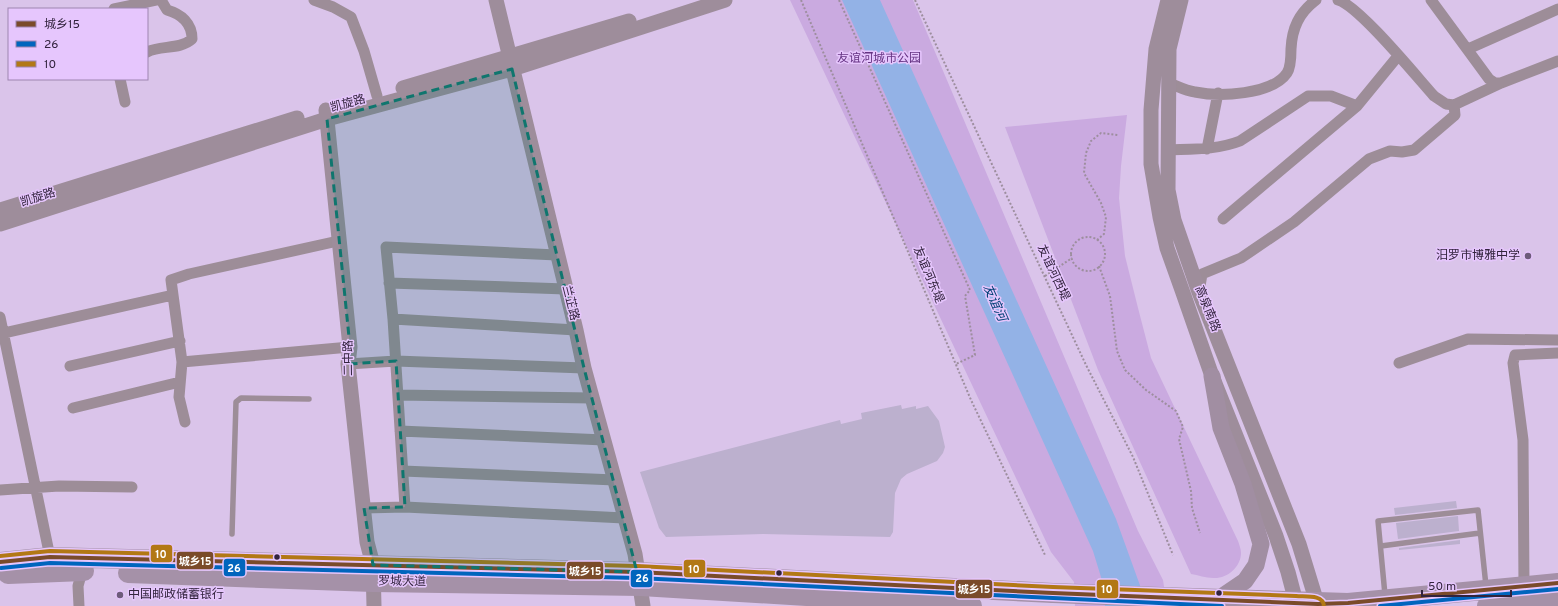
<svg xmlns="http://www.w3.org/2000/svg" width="1558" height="606" viewBox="0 0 1558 606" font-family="Overpass,'Noto Sans SC',sans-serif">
  <rect width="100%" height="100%" fill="#dac4ea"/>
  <path fill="#caaae0" d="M790,0h123l225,531 25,49 4,26h-92l-1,-24 -23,-30z
    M1127,115l-6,51 -2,32 6,58 13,52 13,50 87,183c1,3 3,8 3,12 0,14 -14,26 -28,25 -7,0 -15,-3 -22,-4l-93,-204 -93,-243z"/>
  <path fill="#93b2e6" d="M842,0h38l236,519 30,83 -1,4h-40l-4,-29 -8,-26z"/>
  <path fill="#bcb0ce" d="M901,405l1,4 14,-3v3l12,-3 11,15 6,26 -2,6 -6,8 -30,13 -6,5 -6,14 -2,39 -3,5 -127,-3 -97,3 -7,-9 -19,-56 200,-52 1,4 21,-5 -1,-6z
    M1456,501l1,7 -62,7 -1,-7z
    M1458,516l1,15 -61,8 -2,-16z
    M1460,540v4l-61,6v-2z"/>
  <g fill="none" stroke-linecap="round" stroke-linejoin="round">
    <path stroke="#9d8e9e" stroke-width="2" stroke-dasharray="2 2" stroke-linecap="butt" d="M801,0l170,400 74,155
      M839,0l131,290 -5,6 10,59 -19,9
      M915,0l171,365 47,92 40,98
      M1071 254a17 17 0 1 1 34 0a17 17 0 1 1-34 0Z
      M1097,240l7,-6 2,-17 -5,-14 -17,-30 2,-20 5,-12 10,-8 17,2
      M1099,266l11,30 7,55 8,19 21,20 30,21 7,16 -4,12 12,52 1,17 8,25
      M1045,276l27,-18"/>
    <path stroke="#9d8d98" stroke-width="5.5" d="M232,534l4,-132 5,-4 68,1
      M1381,546l99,-13
      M1385,595l-7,-74 100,-11 8,76"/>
    <path stroke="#9d8d98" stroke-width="11" d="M314,0l19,7 18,10 13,34 13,45
      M1338,0c21,6 78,76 96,96l12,8 8,1 47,-22
      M1431,0l58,79 6,4h6l57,-22
      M114,9l42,-9
      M1468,49l90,-40
      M147,52c14,-7 33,-2 45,-13 0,-16 -11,-25 -25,-29l-6,-10
      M120,79l5,23
      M1169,83c8,3 17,8 26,9 24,5 77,3 92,-19 4,-6 4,-17 4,-24 1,-21 8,-36 25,-49
      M1207,149l11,-56
      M1168,150c24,-1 49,0 72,-9l68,-45h23l26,10
      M1223,219l134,-113 41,-50
      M389,283l177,6
      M1199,292l3,-18 39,-16 53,-36 75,-63 21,-8 12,1 12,-2 41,-35 -1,-10
      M173,295l9,67 -3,35 6,25
      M0,317l50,240
      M393,319l183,11
      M0,334l173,-39 -2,-15 18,-6 149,-33
      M182,362l168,-15
      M1399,363l69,-24 90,1
      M348,364l48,-3 188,7
      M70,366l110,-25
      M398,395l194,3
      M73,408l107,-26
      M400,431l204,9
      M403,471l212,9
      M0,490l59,-4 73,1
      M405,507l-12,-188 -7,-72 171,8
      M364,508l41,-1 219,11
      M1524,587l-1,-147 -10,-77 2,-8 43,-2
      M79,606l-1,-20 4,-15"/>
    <path stroke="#9e8d9b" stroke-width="15" d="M496,0l80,330 8,38 51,186 8,52
      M1168,0l-12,49 -5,61v54l9,53 7,31 15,42 30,86 64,160 12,36 9,34
      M1181,0l-12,49 -1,141 6,30 25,72 100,252 19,62
      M403,88l226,-67
      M326,110l24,237 -2,17 19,178 6,23 1,41
      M0,210l297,-92
      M0,224l327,-105 185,-50 213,-69"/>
    <path stroke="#a18ea2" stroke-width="17" d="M1212,376l9,52 22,56 18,60 -5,21 -11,16 -28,19"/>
    <path stroke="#a591a8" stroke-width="20" d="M0,562l50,-5 587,15 416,21
      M128,573l245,9 268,4 331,20
      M8,574l76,-3
      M1161,597l187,6 210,-20
      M1487,606l71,-7"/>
    <path stroke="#a591a8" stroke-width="20" d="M1053,593l108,4"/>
    <defs>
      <path id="bus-1" d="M0,562l50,-5 587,15 416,21 265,11 30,-1 210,-20"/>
      <path id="bus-2" d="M1,568l49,-5 587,15 585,28
        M1380,606l178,-17"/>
      <path id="bus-3" d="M0,556l50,-5 587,15 416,21 243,9c9,1 27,-2 28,10"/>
    </defs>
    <use href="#bus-1" stroke="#e6c6fd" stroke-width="7"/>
    <use href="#bus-2" stroke="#e6c6fd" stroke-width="7"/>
    <use href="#bus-3" stroke="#e6c6fd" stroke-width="7"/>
    <use href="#bus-1" stroke="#7a4b2a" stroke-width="4"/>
    <use href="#bus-2" stroke="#0065bd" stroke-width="4"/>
    <use href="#bus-3" stroke="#b27815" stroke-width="4"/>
  </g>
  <path fill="#0f766e" fill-opacity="0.2" stroke="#0f766e" stroke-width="3" stroke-dasharray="8 5" stroke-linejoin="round" d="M512,69l72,299 53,204 -264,-7 -9,-57 41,-1 -9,-146 -48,3 2,-17 -23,-228z"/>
  <g fill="#6d5b7a" stroke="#e6c6fd" stroke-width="1.5">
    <circle cx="1528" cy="256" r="4"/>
    <circle cx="120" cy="595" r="4"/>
  </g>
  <g fill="#32233d" stroke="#e6c6fd" stroke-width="1.5">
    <circle cx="277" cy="557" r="3.5"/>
    <circle cx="779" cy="573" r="3.5"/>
    <circle cx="1219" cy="593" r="3.5"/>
  </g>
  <g text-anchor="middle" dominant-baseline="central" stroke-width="3" stroke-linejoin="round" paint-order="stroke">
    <g font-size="12" fill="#653383" stroke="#e6c6fd">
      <text x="879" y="59">友谊河城市公园</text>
    </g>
    <g font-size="12" fill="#32233d" stroke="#e6c6fd">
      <text transform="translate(348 104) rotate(-15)">凯旋路</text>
      <text transform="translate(38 198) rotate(-17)">凯旋路</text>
      <text transform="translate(1053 273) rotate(65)">友谊河西堤</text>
      <text transform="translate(928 275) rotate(67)">友谊河东堤</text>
      <text transform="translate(570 303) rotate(76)">兰芷路</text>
      <text transform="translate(1207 309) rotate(68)">高泉南路</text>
      <text transform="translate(349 358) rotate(-91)">二中路</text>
      <text transform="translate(402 582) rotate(1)">罗城大道</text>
    </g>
    <g font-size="12" fill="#32233d" stroke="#e6c6fd" text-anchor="end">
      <text x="1520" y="256">汨罗市博雅中学</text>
      <text x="128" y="595" text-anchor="start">中国邮政储蓄银行</text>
    </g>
    <g font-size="13" font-style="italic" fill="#034277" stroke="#e6c6fd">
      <text transform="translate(994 303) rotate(66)">友谊河</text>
    </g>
  </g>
  <g stroke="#e6c6fd" stroke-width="1.5">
    <rect x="150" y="544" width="23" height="19" rx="4" fill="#b27815"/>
    <rect x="176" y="551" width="38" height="19" rx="4" fill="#7a4b2a"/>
    <rect x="223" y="558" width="23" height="19" rx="4" fill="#0065bd"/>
    <rect x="683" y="559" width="23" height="19" rx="4" fill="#b27815"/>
    <rect x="566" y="561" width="38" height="19" rx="4" fill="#7a4b2a"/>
    <rect x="630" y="569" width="23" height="19" rx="4" fill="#0065bd"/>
    <rect x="1096" y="579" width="23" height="20" rx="4" fill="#b27815"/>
    <rect x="955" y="579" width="38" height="20" rx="4" fill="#7a4b2a"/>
  </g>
  <g font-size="11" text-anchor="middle" font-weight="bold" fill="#fff">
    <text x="161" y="558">10</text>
    <text x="195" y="565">城乡15</text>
    <text x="234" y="572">26</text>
    <text x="694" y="573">10</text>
    <text x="585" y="575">城乡15</text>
    <text x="642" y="582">26</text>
    <text x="1107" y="593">10</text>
    <text x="974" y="593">城乡15</text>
  </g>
  <rect x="8" y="8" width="140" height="72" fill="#e6c6fd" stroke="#9e85b0"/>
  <rect x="16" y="21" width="20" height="6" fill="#7a4b2a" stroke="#9e85b0"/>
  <text x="44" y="28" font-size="12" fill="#32233d">城乡15</text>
  <rect x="16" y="41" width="20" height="6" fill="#0065bd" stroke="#9e85b0"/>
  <text x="44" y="48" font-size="12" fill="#32233d">26</text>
  <rect x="16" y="61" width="20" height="6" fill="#b27815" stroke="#9e85b0"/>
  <text x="44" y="68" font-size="12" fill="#32233d">10</text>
  <path d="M1422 590v6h89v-6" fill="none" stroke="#32233d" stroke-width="2"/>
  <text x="1428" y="590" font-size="12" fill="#32233d" stroke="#e6c6fd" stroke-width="3" paint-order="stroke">50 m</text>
</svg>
